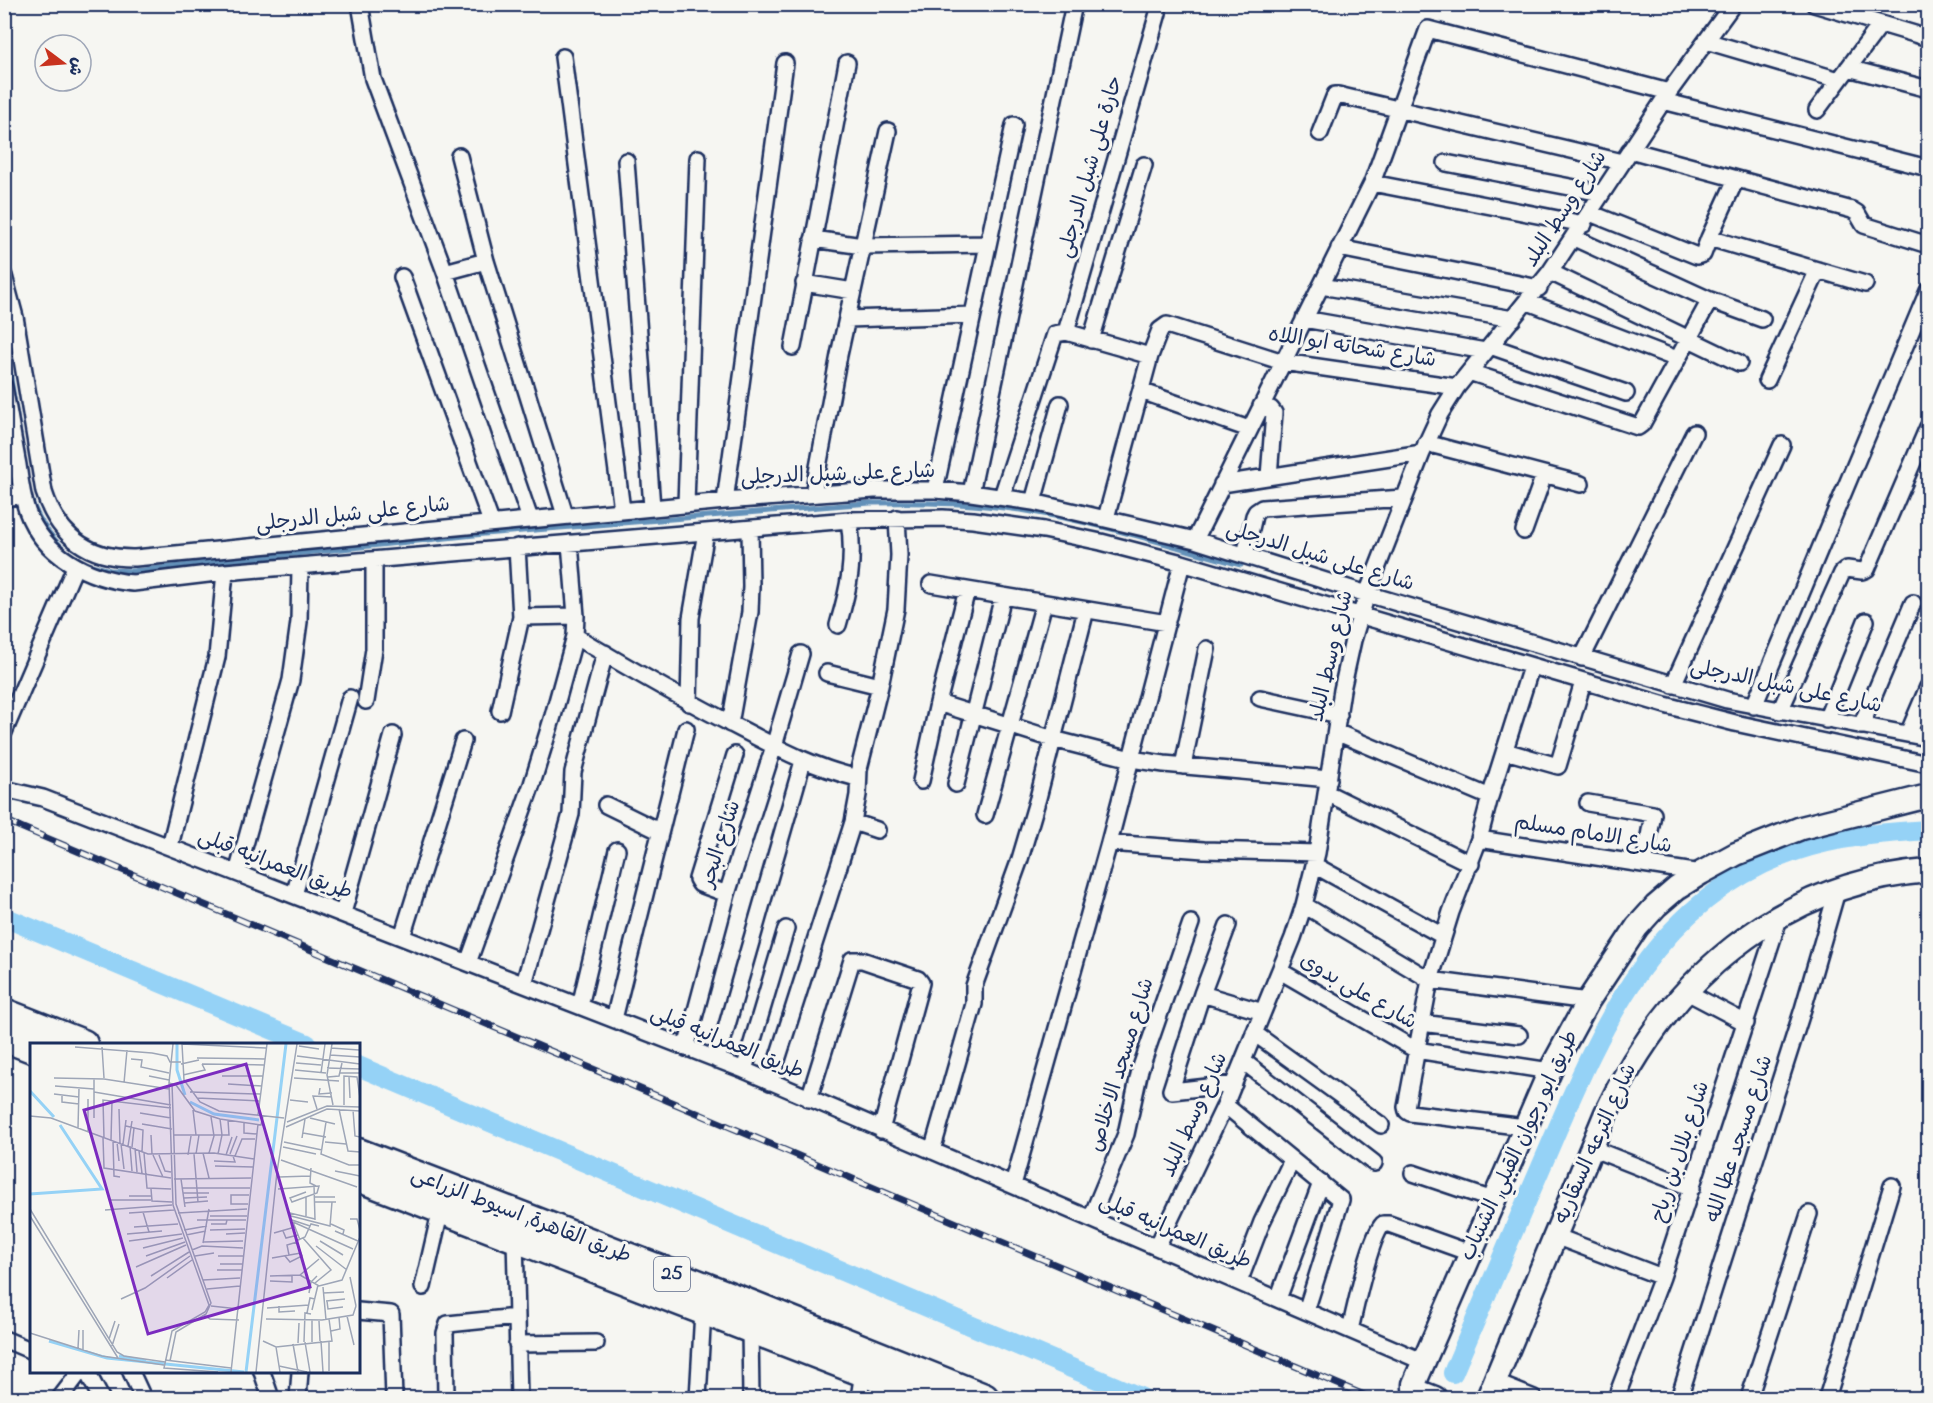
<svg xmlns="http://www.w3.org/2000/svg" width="1933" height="1403" viewBox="0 0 1933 1403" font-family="'Indie Flower','Playpen Sans Arabic',sans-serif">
  <rect width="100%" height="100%" fill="#f6f6f2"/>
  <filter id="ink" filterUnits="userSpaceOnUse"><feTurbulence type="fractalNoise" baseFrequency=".0167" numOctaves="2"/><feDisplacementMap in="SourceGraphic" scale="12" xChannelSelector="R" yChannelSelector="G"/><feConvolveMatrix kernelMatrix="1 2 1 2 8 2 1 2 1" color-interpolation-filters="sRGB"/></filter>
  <g filter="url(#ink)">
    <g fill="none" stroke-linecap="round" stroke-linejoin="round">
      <path stroke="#6491b9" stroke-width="5" d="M4,336l19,117
        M29,492c7,25 19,42 37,59
        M87,564l23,6 23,1 351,-37 386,-31c56,-1 112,0 168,10 69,12 136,34 203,52"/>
      <path stroke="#95d2f6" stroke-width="20" d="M4,917l303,127
        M358,1066l784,332
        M1453,1373c32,-76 65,-153 98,-229 53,-124 106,-245 244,-293 43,-15 88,-18 133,-21"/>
      <defs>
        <path id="street" d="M360,4l13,75 72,193 85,247
          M1814,4l114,34
          M1706,41l133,39
          M563,57l59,453
          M1848,68l80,21
          M1663,101l265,67
          M1817,110l64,-86
          M1320,133l15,-38h3l284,67
          M1630,150l222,60 5,3 7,12 64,20
          M459,156l27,105 79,254
          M626,161l26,346
          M1446,163l155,30
          M1372,183l212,41
          M1590,213l107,43 6,-2 6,-16 156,46
          M1574,238l136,62 52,19
          M1709,238l27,-59
          M813,239l50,7 125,-2
          M1339,248l200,40
          M445,272l41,-11
          M1550,272l189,91
          M4,276l11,41 29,175c14,44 45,67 91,66l590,-57 149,-11h61l36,3 62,9 162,38 172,54 360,106 201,38
          M402,277l89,245
          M804,283l49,8
          M1321,286l192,33
          M1528,302l149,57
          M847,319l126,-4
          M1304,319l181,32
          M1066,332l92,-319
          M1091,340l53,-175
          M1490,346l136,47
          M793,347l54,-284
          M1469,372l169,55 4,-3 68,-124
          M1767,380l51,-110
          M4,387c5,26 9,52 14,78 2,15 4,31 9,46 16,44 61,68 106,72l92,-11 624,-52 94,-2 30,2 71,10 57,12 81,21 483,142 70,18 193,41
          M1141,391l108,38
          M1261,406l10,3 3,4 -5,63
          M1426,443l155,41
          M1222,484l200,-31
          M935,490l79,-365
          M971,493l103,-489
          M813,494l26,-139 49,-224
          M1002,496l53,-162 11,-2 84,24
          M4,499l18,-5
          M725,501l60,-438
          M1033,502l27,-98
          M686,504l12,-346
          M1106,518l44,-162 10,-26 7,-5 116,37 174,25
          M1524,531l20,-56
          M1195,540l177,-357 56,-154 241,63
          M1245,555l9,-39 2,-4 6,-4 141,-10
          M931,584l236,39
          M521,617l55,-1
          M838,625c11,-37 17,-65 11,-105
          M575,636c55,33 111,65 168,94 40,21 71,37 114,48
          M1582,658l112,-225
          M827,673l53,13
          M1673,685l109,-240
          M1260,698l79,17
          M366,701l8,-52v-89
          M689,703l2,-85 15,-86
          M938,703l115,36 78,20 33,5 165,15
          M1754,706l174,-415
          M500,711l21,-94 -4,-70
          M1780,711l62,-138 5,-4 15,2 5,-2 61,-142
          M1826,720l40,-99
          M730,724l20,-112 1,-26 -1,-57
          M1861,726l52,-123
          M4,732l71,-165
          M1336,732l154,65
          M1908,734l20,-47
          M1505,751l53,15 25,-84
          M1183,766l24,-117
          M921,781l17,-78 29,-113
          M956,784l47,-188
          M4,789l39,9 701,272 680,292
          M1327,793l144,71
          M1588,803l65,11 -9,50
          M606,805l53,26
          M985,815l59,-212
          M853,822l24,8
          M1479,839l222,34
          M1109,843l95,7 113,3
          M170,846l47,-189 8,-85
          M1314,865l129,71
          M237,873l54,-193 8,-58 1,-56
          M727,894l-27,-10 -3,-5 38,-124
          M294,895l56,-197
          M1304,905l126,75 158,21
          M343,913l50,-178
          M1228,925l-26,69 -31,96 1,1 62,-7
          M402,937l61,-196
          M468,963l64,-179 21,-68 22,-80 1,-20 -6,-73
          M1280,971l136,79 134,21
          M524,984l47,-170 2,-42 32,-119
          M1685,991l61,32
          M1202,994l61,18
          M580,1006l37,-156
          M614,1019l72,-290
          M1421,1023l98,12
          M1254,1033l127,92
          M686,1048l41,-154 47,-148 27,-92
          M717,1060l86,-299
          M1243,1061l131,102
          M744,1070l42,-141
          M770,1082l83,-260 5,-27 1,-26 21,-83 16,-77 3,-54 -2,-37
          M809,1099l43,-139h10l56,19 3,4 -40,147
          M1225,1105l116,95 -35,111
          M1525,1127l-115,-14 -3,-2 -1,-4 24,-127 21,-68 28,-73 11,-42 41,-130
          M1591,1148l101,40
          M932,1151l42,-147v-18l46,-127 18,-61 48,-188
          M1413,1173l80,27
          M1013,1185l96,-342 73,-280
          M1091,1218l35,-84 14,-64 51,-147
          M1555,1236l107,41
          M515,1238l4,160
          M1157,1247l68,-142 68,-167 11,-33 13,-52 25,-163 11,-50 14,-46 55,-141 18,-39 17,-27 93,-115 119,-180 64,-88
          M1239,1282l23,-60 30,-62
          M423,1287l18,-78
          M1278,1299l43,-116
          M358,1311l33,3 3,84
          M750,1329l1,69
          M1350,1330c5,-21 20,-93 33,-106h6l81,29
          M4,1339l28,12
          M517,1344l79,-1
          M87,1372l14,26
          M131,1372l12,26
          M262,1372l9,26
          M1494,1382l40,16
          M60,1398l20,-26
          M298,1398l2,-26
          M446,1398l-1,-65 3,-9 69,-7
          M698,1398l5,-87
          M859,1398l4,-26
          M1616,1398l46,-121 118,-361
          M1679,1398l124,-389 34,-118
          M1749,1398l60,-184
          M1827,1398l65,-212"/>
        <path id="secondary" d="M1435,1398l-18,-7 -3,-3v-4l136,-313 38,-70 49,-74 19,-21 21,-18 24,-15 35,-19 65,-26 127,-32
          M1488,1398l118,-285c62,-132 172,-230 322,-242"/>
        <path id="highway" d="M4,1013l79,31
          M4,1037l28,11
          M358,1153l396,153 230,92
          M358,1177l573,221"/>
      </defs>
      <use href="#street" stroke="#1b2f5e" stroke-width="20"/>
      <use href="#secondary" stroke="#1b2f5e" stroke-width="27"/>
      <use href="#highway" stroke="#1b2f5e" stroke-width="33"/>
      <use href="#street" stroke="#f6f6f2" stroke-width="15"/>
      <use href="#secondary" stroke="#f6f6f2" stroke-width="22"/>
      <use href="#highway" stroke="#f6f6f2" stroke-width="28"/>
      <defs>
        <path id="rail" d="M4,820l1367,578"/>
      </defs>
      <use href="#rail" stroke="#1b2f5e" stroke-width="7"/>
      <use href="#rail" stroke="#f6f6f2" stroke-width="4.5" stroke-dasharray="14" stroke-linecap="butt"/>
    </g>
  </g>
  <g text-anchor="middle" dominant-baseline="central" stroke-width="6" stroke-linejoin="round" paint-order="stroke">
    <rect fill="#f6f6f2" stroke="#5d6b8a" stroke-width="1.5" x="654" y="1257" width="36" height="34" rx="4.5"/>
    <g font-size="20" font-weight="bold" fill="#1b2f5e">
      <text x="672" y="1274">25</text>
    </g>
    <g font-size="21" fill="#1b2f5e" stroke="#f6f6f2">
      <text transform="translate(1091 167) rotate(-74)">حارة على شبل الدرجلى</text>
      <text transform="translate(1566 209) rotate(-57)">شارع وسط البلد</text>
      <text transform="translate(1352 348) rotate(9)">شارع شحاته ابو اللاه</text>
      <text transform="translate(838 475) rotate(-2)">شارع على شبل الدرجلى</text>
      <text transform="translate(353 515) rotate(-6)">شارع على شبل الدرجلى</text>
      <text transform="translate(1320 557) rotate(17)">شارع على شبل الدرجلى</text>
      <text transform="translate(1332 656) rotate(-77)">شارع وسط البلد</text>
      <text transform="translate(1786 687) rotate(12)">شارع على شبل الدرجلى</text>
      <text transform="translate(1593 835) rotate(9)">شارع الامام مسلم</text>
      <text transform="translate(721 844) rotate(-72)">شارع البحر</text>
      <text transform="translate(275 865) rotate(21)">طريق العمرانيه قبلى</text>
      <text transform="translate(1358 992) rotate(30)">شارع على بدوى</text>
      <text transform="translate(727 1043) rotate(22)">طريق العمرانيه قبلى</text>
      <text transform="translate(1122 1065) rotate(-73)">شارع مسجد الاخلاص</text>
      <text transform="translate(1195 1115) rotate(-66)">شارع وسط البلد</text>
      <text transform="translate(1740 1139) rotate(-72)">شارع مسجد عطا الله</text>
      <text transform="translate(1596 1144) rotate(-66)">شارع الترعه السقاريه</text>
      <text transform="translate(1520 1146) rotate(-65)">طريق ابو رجوان القبلي, الشنباب</text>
      <text transform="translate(1681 1152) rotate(-72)">شارع بلال بن رباح</text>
      <text transform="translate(521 1216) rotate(21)">طريق القاهرة, اسيوط الزراعى</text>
      <text transform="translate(1175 1232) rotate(23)">طريق العمرانيه قبلى</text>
    </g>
  </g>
  <g transform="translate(30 1043)">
    <rect width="330" height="330" fill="#f6f6f2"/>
    <path fill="none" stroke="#95d2f6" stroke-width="3" d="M147,1v26l8,25M0,48l24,26M160,59l24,12 45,6M0,151l72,-5 -42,-64M19,298l58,17 137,14M89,313l27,5M216,329l40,-328"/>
    <path fill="none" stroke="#9ea6b7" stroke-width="1.5" d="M143,1l-4,39 7,2 19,26 25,8 41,6 2,-9M152,1l2,36 16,22 19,9 65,7M152,1l84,4M302,1l-5,31 6,30M269,3l20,3M45,4l77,6 15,3 3,6h11M72,4l2,31M301,5l28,2M300,12l30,2M267,13l63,8M167,15l68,1M101,16l11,1 -1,7 28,6M266,20l25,2M151,21l18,-4M172,21l62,1M297,25l33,1M265,27l31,3M291,30l4,-29M310,30h20M153,32l22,-5 -3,-6M119,33l20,4M192,33h41M298,34l11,-1 3,-13M319,34l1,21M24,35l50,1 65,10M264,35l45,3M64,36v39M94,40l3,-33M139,40l4,122 36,100 -4,7 -33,19 -8,37 54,4M198,41l34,2M25,43l39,3M290,45l-1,6 13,-1M64,49l77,13M160,49l70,2M24,51l25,3M32,52v7l17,2M167,55l62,3M260,57l18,2M314,62v-29l13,1 3,21M89,66l1,34M287,66l-4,-13 19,1M309,66l9,42 12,1M163,67l3,25M323,67l2,26 5,1M110,70l31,5M228,72l9,-71M0,73l21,2 97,36 66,-1 40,6M280,75l25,6M214,79v11l13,1M257,79l40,-16 33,1M296,79l-5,32 28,11h11M112,81l30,5M96,83l17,4 -1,22M256,84l41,-18 33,2M48,85l1,-40M58,89v-33M273,90l23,4M121,92l1,19M144,92h55l-1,-15M73,95l1,30 67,10M74,95l-1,-38 68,8M272,95l3,-19M81,97l1,-39M83,98l1,35 6,1M87,99l2,19M254,99l38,8M295,99l21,2M91,101l3,25M93,101l3,-24M98,103l4,-25M100,103l2,25M102,104l2,-19M253,104l33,7M105,105l2,24M109,108l3,22M114,110l3,35 24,1M173,110l6,25M179,110l5,-17 -3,-19M164,111l4,48M166,111l3,-19M188,111l4,-19 -2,-16M200,111l7,-18M123,112l10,22M129,112l6,16 6,1M158,112l3,-19M196,112l6,-18M205,113l7,-17h13M251,117l76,27M184,118l21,1 -2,-6M185,123l38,1M281,125l-1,15 6,3M305,128l25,5M249,134l31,-1M144,136l77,-1M151,136l4,28M284,142l1,35M152,145h68M121,146l1,12 20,1M248,146l41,-3 -2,7 -25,9 -2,-4 16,-6M153,150h26M99,153h22M276,154v19M285,154h20M154,155l23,-1M81,157h40M285,159h21M154,160l24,-2M218,161h-17v-9h18M0,166l87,143 7,4 41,6M75,167l67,-5M113,169l6,20M99,170l45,-3M148,170l69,-4M0,173l88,142M180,173h37M261,173l39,10 2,-24M261,173l-1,-3 25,6M320,176h7l3,11M167,177h49M262,177l18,6M263,179l60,27M263,179l7,18M181,181h15l1,-4M301,181l13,6 -1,4M104,184l44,-3M154,187l23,-4M180,187l35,-1M253,188l3,7 12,-3M305,188l23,10M244,190l21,-6M97,191l35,-3M196,191l19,-1M156,192l20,-4M273,195l28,32 -16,13M99,198l53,-7M290,198l23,14M173,199l40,-1M173,200l6,-34M286,203l31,24M113,205l40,-10M162,207l10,-4 41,2M259,212l-2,-10 10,-3M116,213l39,-14M165,213l19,-3M188,213h25M255,213l5,6 12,-6 -6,-15 9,-4 6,-13 8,2M242,215l29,-5M190,221h22M106,224l50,-22M187,227h25M270,232l19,11 23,-6 18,-43M121,233l38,-24M240,233l30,-1 19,-16M320,234l6,29M137,235l25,-18M173,237l37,-2M240,238l22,1v-7M293,244l3,33M177,246l33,-3M279,250l2,-11 6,-6M293,250l21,-1M91,256l24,-11 45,-32M296,258l19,-2M297,258l1,8 15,-2M181,263l28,3M249,263v6l16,-1M237,265l42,-3M282,267l6,-25M277,270l3,-15 5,1M174,272l6,4 29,1M317,273l7,29M236,276l56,1 31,-5 3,-9M289,278l1,20M301,288l9,-2 -1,-12M0,290l72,23 62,9M79,296l6,-18M233,298l13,6 56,-6 -3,-22M291,298l2,31M274,299l1,-29 6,1M275,299l5,30M282,299v-22M268,300l1,-20M263,301l5,28M82,303l7,-22M246,304l4,25M48,305l1,-18M53,307v-20M135,317l66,8M140,318l6,-29 30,-18 5,-11 -35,-99 -4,-121M249,323l28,6M299,328v-29M201,329l27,-248M226,329l21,-200 20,-128"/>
    <path fill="#7b2cbf" fill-opacity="0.15" stroke="#7b2cbf" stroke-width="3" d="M216,21l64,223 -162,47 -64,-224z"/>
    <rect width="330" height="330" fill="none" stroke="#1b2f5e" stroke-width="3"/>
  </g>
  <rect width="1933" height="1403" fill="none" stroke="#f6f6f2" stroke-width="24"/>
  <rect x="12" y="12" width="1909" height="1379" fill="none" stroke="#1b2f5e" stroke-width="2" filter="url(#ink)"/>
  <g transform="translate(63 63) rotate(106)"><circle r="28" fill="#f6f6f2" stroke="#9ea6b7" stroke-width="1.5"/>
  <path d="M0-4.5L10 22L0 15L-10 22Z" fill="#c8321e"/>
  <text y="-9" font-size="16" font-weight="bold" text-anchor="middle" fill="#1b2f5e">ش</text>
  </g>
</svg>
